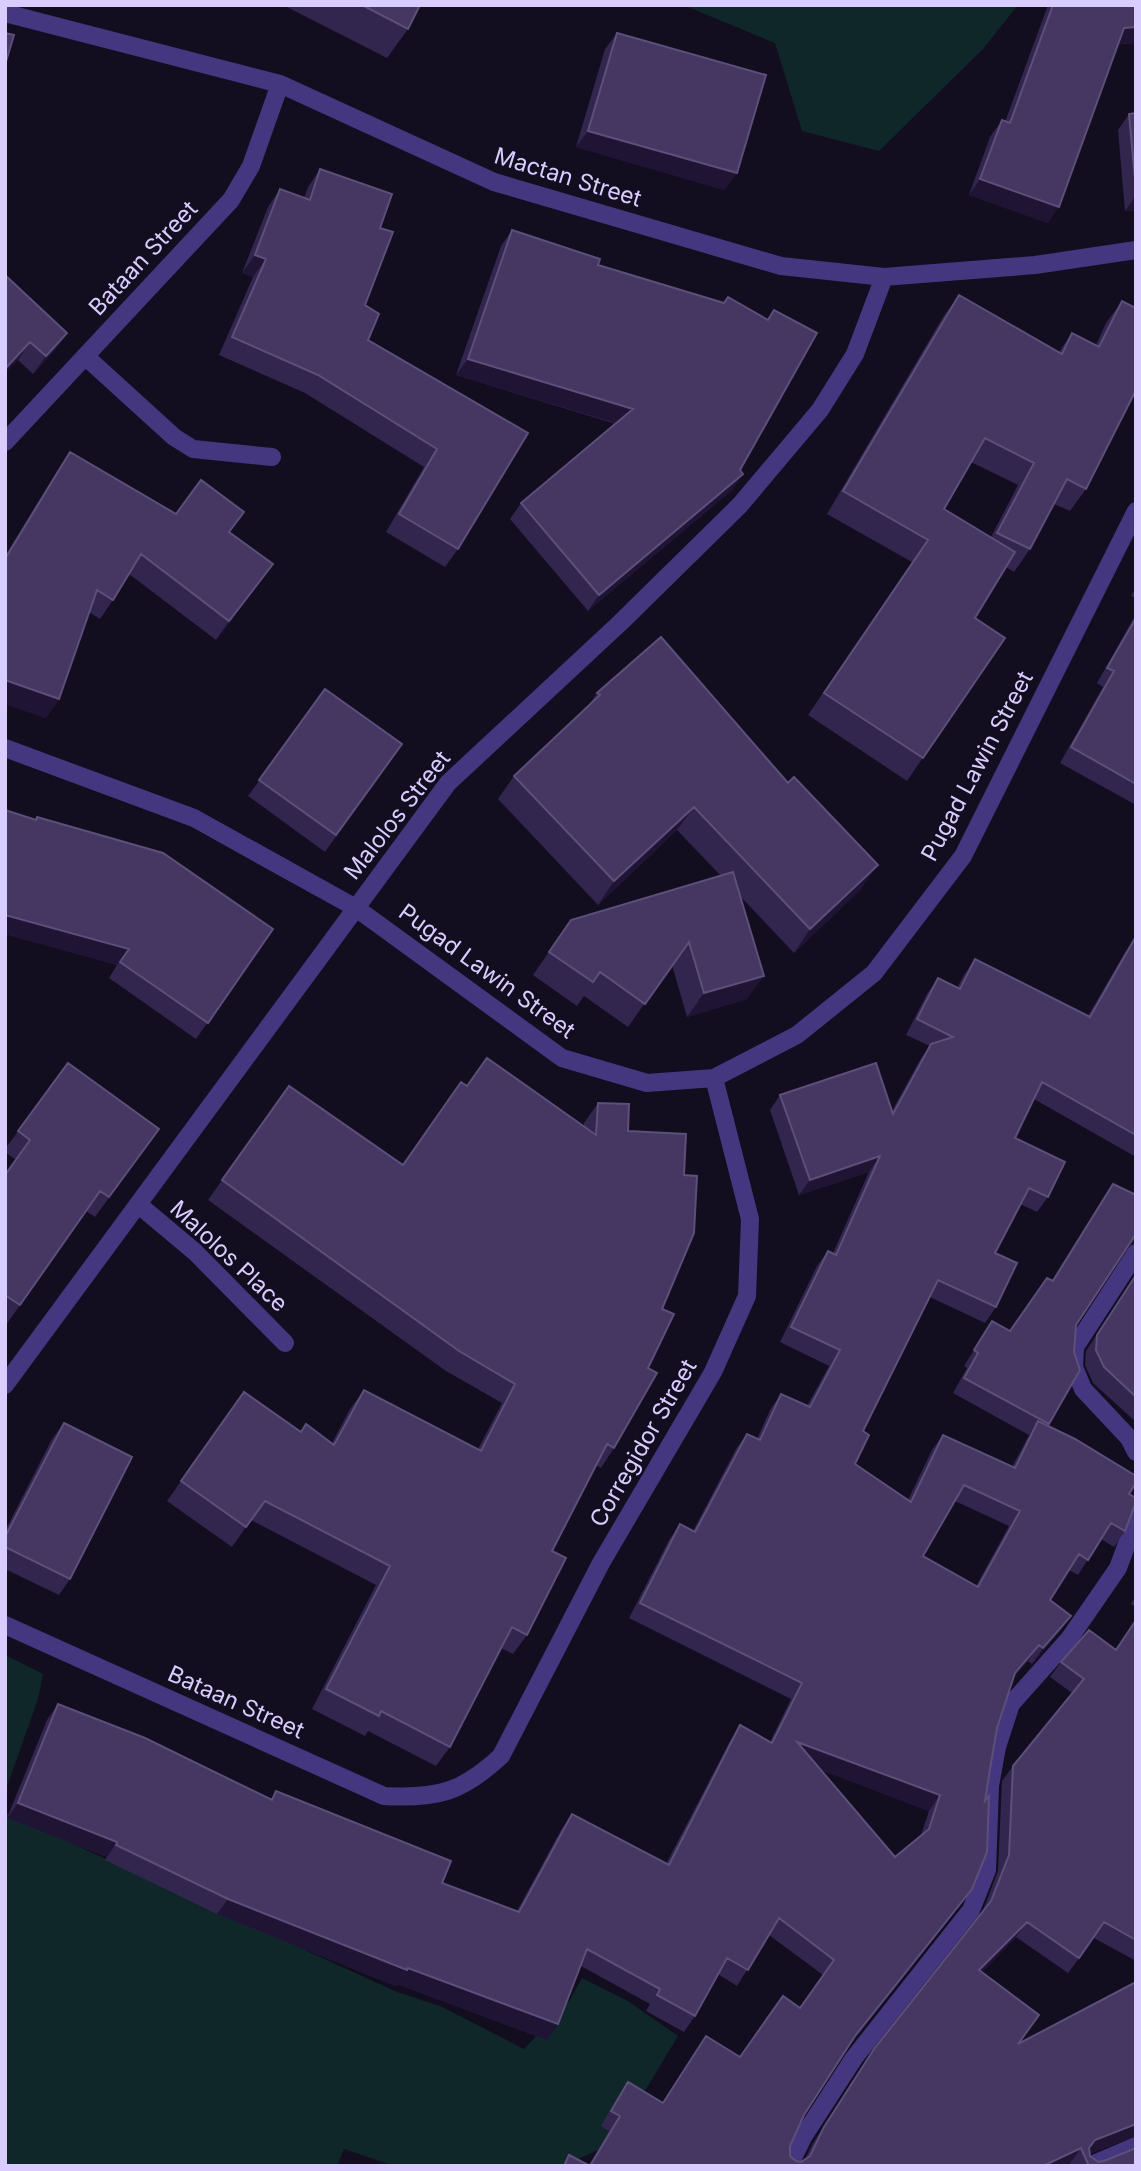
<svg xmlns="http://www.w3.org/2000/svg" width="1141" height="2171" viewBox="0 0 1141 2171" font-family="Inter,sans-serif">
  <rect width="100%" height="100%" fill="#130d20"/>
  <path fill="#10272a" d="M683,5h335l-35,44 -104,102 -77,-20 -27,-88z
    M5,1655l38,19 -5,25 -33,93z
    M5,1813l392,179 45,15 82,42 45,-48 13,-23 46,23 50,35 -32,53 -28,22 -9,34 -46,21h-169l-50,-17 -7,17h-332z"/>
  <g fill="none" stroke-linecap="round" stroke-linejoin="round">
    <path stroke="#44377f" stroke-width="18" d="M5,13l275,71 214,98 287,84 103,11 151,-12 101,-15
      M85,356l89,81 19,12 79,8
      M5,442l226,-242 20,-34 29,-82
      M5,748l189,70 162,90 206,150 85,25 67,-5 83,-43 77,-62 89,-117 173,-345
      M139,1205l56,47 90,91
      M1136,1253l-61,94 -1,20 9,22 46,49 7,14
      M5,1385l443,-602 172,-160 120,-118 80,-95 35,-56 29,-77
      M5,1625l379,171c54,3 78,-4 117,-40l100,-193 112,-191 34,-76 3,-77 -36,-141
      M789,2166l14,-29 51,-79 117,-148 16,-40 3,-84 7,-39 14,-43 58,-65 49,-71 18,-49
      M1089,2166l47,-20"/>
  </g>
  <path fill="#33264e" fill-rule="evenodd" d="M283,5h137l-12,24 -21,29z
    M1048,5h88v38l-18,1 -70,179 -79,-28 21,-58 12,-17 3,2z
    M617,33l108,157 -149,-43 29,-98z
    M1136,113v97l-11,1 -7,-81 11,-16z
    M320,169l60,59 -15,77 3,35 160,93 -70,116 -13,18 -59,-35 38,-65 -119,-74 -86,-38 34,-78 -11,-4 26,-66 12,-18 24,9 4,-11z
    M512,230l86,35 126,38 4,-6 39,22 7,-9 -34,160 3,4 -11,16 -144,121 -78,-92 11,-16 95,-79 -160,-49 45,-129z
    M5,275l62,58 -13,18 -21,23 -15,-14z
    M959,295l100,57 13,-19 24,12 10,-22 16,-22 -36,188 -16,22 -16,-7 -24,45 -16,23 -8,-5 -31,51 30,20 -98,143 -99,-66 104,-153 -85,-48 116,-197zM971,462l47,23 -27,52 -47,-28z
    M70,452l106,62 54,18 29,51 -43,57 -87,-66 -16,26 -13,19 -11,-7 -30,87 -13,19 -41,-14v-148l52,-85z
    M1136,587v11l-5,-2z
    M1136,614v191l-76,-42 43,-76 -6,-4z
    M325,689l77,55 -77,108 -77,-56z
    M597,693l264,196 -67,64 -54,-57 7,103 -60,18 -15,-52 -44,62 -44,-31 -7,10 -44,-31 38,-55 150,-44 -44,-46 -79,75 -100,-106 16,-23 73,-68z
    M37,817l236,112 -77,110 -87,-61 8,-13 -112,-31 30,-114z
    M1135,938l1,219 -102,-58 -19,39 33,59 -11,15 -17,-8 -25,49 1,54 -11,16 -55,-26 -67,134 -8,33 53,36 24,-50 11,-15 69,32 17,-32 -76,-42 14,-25 -3,-2 28,-45 18,10 42,-51 50,-80 11,-16 23,11v47l-8,4 -52,79 -2,27 6,18 -32,56 81,68 -4,37 -11,16 -13,-8 -23,36 -9,-5 -19,30 21,16 -11,15 -28,33 -4,-3 -15,17 -16,50 -7,41 -18,120 -11,15 -112,142 -45,69 -14,31v10l6,5 5,1 4,-3 8,-16 61,-94 108,-136 16,-42 4,-90 11,-15 59,-73 -22,-16 11,-15 55,-12 20,-31v342l-42,-23 -26,35 -52,-36 -34,35 36,72 118,-62v154l-47,18 1,2 8,6 38,4h-65l-1,-3 -5,3h-503l7,-11 20,10 20,-34 -8,-5 16,-28 11,-16 35,21 43,-67 34,21 60,-49 23,-33 -54,-40 -32,51 -19,-12 -23,42 -11,16 -38,-21 4,-7 -69,-38 -34,74 -150,-56 -1,2 -179,-72 -112,-54 2,-3 -100,-39 40,-98 11,-16 213,95 5,-8 166,92 75,28 44,-81 11,-16 94,50 64,-123 10,-16 30,17 21,-43 -162,-81 40,-78 11,-16 13,7 43,-82 11,-15 10,5 13,-29 11,-16 26,12 22,-40 -49,-24 37,-76 11,-15 5,2 36,-81 -70,23 -29,-85 10,-15 112,16 28,-51 10,-14 -24,-11 21,-41 11,-16 19,10 7,-13 11,-16 113,57 36,-62zM955,1501l54,25 -33,60 -53,-30zM821,1770l108,41 -8,24 -26,22z
    M68,1063l91,66 -64,88 -9,-6 -80,114 -1,-1v-149l11,-15 -11,-8v-3z
    M289,1086l114,79 64,-79 117,41v-4l14,-20 30,28 34,178 -14,59 -34,80 -13,20 -5,-3 -44,86 -25,84 -14,19 -12,-6 -51,99 -14,19 -68,-35 -3,5 -53,-27 64,-124 -125,-65 -19,27 -65,-46 77,-109 57,40 31,11 18,-34 14,-19 114,59 24,-46 -56,-32 -238,-171z
    M1136,1274v148l-43,-39 -8,-18 1,-14z
    M64,1423l6,156 -11,16 -54,-26v-38l47,-92z
    M1136,1595v12l-5,-3z"/>
  <path fill="#1f1434" d="M1136,27v16l-23,1 11,-16z
    M588,131l149,42 -12,17 -149,-43z
    M980,179l79,28 -11,16 -79,-28z
    M1136,195v15l-11,1z
    M255,255l11,4 -13,18 -11,-4z
    M67,333l-13,18 -21,23 13,-18z
    M30,342l-12,18 -13,13v-4z
    M468,359l165,50 -11,16 -166,-50z
    M743,474l-11,16 -144,121 11,-16z
    M273,564l-14,19 -43,57 13,-19z
    M5,680l54,19 -13,19 -41,-14z
    M694,807l-17,23 -79,75 16,-24z
    M878,865l-17,24 -67,64 16,-24z
    M5,915l124,34 -12,16 -112,-31z
    M764,976l-17,23 -60,18 17,-24z
    M880,1156l-11,16 -70,23 11,-15z
    M1136,1234v8l-10,5z
    M1071,1616l-11,15 -28,33 11,-16z
    M1039,1645l-11,16 -24,28 11,-16z
    M797,1742l143,53 -11,16 -143,-54z
    M18,1803l99,39 -10,15 -100,-39z
    M972,1889l-11,15 -117,148 11,-16z
    M228,1899l180,69 150,56 -11,16 -150,-56 -1,2 -179,-72z
    M1027,1922l-11,15 -47,49 10,-16z
    M1136,2124v12l-52,20 11,-16z
    M1081,2148l-11,15 -5,3h-22z"/>
  <path fill="#453761" stroke="#5c4f7a" stroke-width="2" fill-rule="evenodd" d="M362,5h58l-12,24z
    M1053,5h83v22l-12,1 -65,179 -79,-28 22,-59 8,3z
    M5,33l9,2 -9,30z
    M617,33l149,42 -29,98 -149,-42z
    M1136,113v77l-7,-76z
    M320,169l72,25 -12,34 13,4 -28,73 14,9 -11,26 160,93 -70,116 -59,-35 38,-65 -119,-74 -86,-38 34,-78 -11,-4 25,-66 30,11z
    M512,230l88,29 -2,6 126,38 4,-6 40,23 6,-10 43,23 -77,137 3,4 -144,121 -78,-92 112,-94 -165,-50z
    M5,275l62,58 -21,23 -16,-14 -25,27z
    M959,295l103,59 10,-21 27,14 23,-46 14,7v82l-50,99 -19,-10 -37,70 -33,-16 37,-70 -49,-25 -41,71 71,43 -40,66 30,20 -82,120 -99,-65 104,-153 -85,-49z
    M70,452l106,62 25,-34 43,32 -15,20 44,32 -44,57 -88,-67 -28,46 -16,-10 -38,109 -54,-19v-121z
    M1136,618v166l-65,-37 43,-76 -7,-3z
    M661,637l127,146 6,-6 84,88 -68,64 -116,-122 -80,74 -100,-105 86,-81 -3,-2z
    M325,689l77,55 -66,91 -77,-55z
    M5,810l31,10 1,-3 126,36 110,76 -65,94 -88,-61 9,-13 -124,-34z
    M733,872l31,104 -60,17 -15,-51 -44,62 -45,-32 -7,10 -44,-30 22,-32z
    M1135,938l1,197 -94,-53 -27,56 50,24 -17,35 -19,-9 -34,65 22,10 -21,44 -58,-27 -75,151 6,4 -14,29 56,38 32,-67 72,33 23,-47 37,18 61,37v7l-7,11 7,4v4l-11,29 -14,-8 -23,37 -9,-6 -29,46 21,16 -28,32 -4,-3 -24,28 -18,55 -7,41 -5,32 4,-5 -2,56 -15,37 -117,147 -51,79 -14,31v10l6,5 5,1 9,-6 14,-29 50,-78 117,-148 18,-46 4,-89 71,-87 -23,-17 28,-32 27,20 20,-30v320l-32,-18 -25,36 -52,-36 -48,48 60,45 -21,29 118,-62v142l-41,16 -6,8 1,8 8,6 6,-1 32,-13v18h-47l-8,-18 -38,18h-479l5,-11 21,11 30,-50 -9,-5 17,-29 35,21 43,-67 34,21 43,-61 17,12 34,-48 -55,-42 -31,52 -21,-12 -32,58 -38,-21 3,-6 -73,-40 -29,75 -150,-56 -1,2 -179,-71 -112,-54 1,-3 -99,-39 40,-99 87,34 127,62 4,-9 175,70 -9,22 77,29 53,-98 97,51 71,-140 32,18 30,-60 -162,-80 40,-79 15,8 52,-98 13,6 21,-46 29,13 30,-57 -49,-23 37,-76 8,4 44,-99 -70,24 -30,-85 96,-32 17,51 38,-70 22,-7 -36,-18 21,-41 22,11 15,-30 115,58zM964,1485l56,26 -42,76 -55,-31zM797,1742l143,53 -11,34 -34,28z
    M487,1058l109,77 2,-32 31,1 -1,27 58,3 -2,41 13,1 -3,57 -32,76 12,5 -26,54 9,5 -43,75 -7,-4 -55,107 14,7 -39,77 -15,-8 -62,120 -69,-36 -2,5 -53,-27 64,-123 -125,-65 -19,26 -65,-46 63,-89 57,40 5,-8 28,21 30,-55 117,61 34,-67 -56,-33 -237,-171 67,-94 114,79 58,-83 6,4z
    M68,1063l91,66 -50,68 -9,-6 -80,114 -15,-10v-120l25,-35 -12,-9z
    M1113,1184l23,11v39l-60,91 -2,27 6,18 -31,54 -85,-46 14,-25 -4,-3 18,-29 18,10 37,-53 6,3z
    M1136,1275v122l-32,-30 -8,-17 1,-15z
    M64,1423l68,34 -62,122 -65,-32v-10z"/>
  <g text-anchor="middle" dominant-baseline="central" stroke-width="5" stroke-linejoin="round" paint-order="stroke">
    <g font-size="23" fill="#d9ccff" stroke="#130d20">
      <text transform="translate(568 177) rotate(17)">Mactan Street</text>
      <text transform="translate(143 258) rotate(-47)">Bataan Street</text>
      <text transform="translate(977 766) rotate(-62)">Pugad Lawin Street</text>
      <text transform="translate(397 815) rotate(-52)">Malolos Street</text>
      <text transform="translate(487 971) rotate(36)">Pugad Lawin Street</text>
      <text transform="translate(229 1256) rotate(43)">Malolos Place</text>
      <text transform="translate(643 1443) rotate(-60)">Corregidor Street</text>
      <text transform="translate(236 1702) rotate(24)">Bataan Street</text>
    </g>
  </g>
  <rect width="1141" height="2171" fill="none" stroke="#d9ccff" stroke-width="14"/>
</svg>
